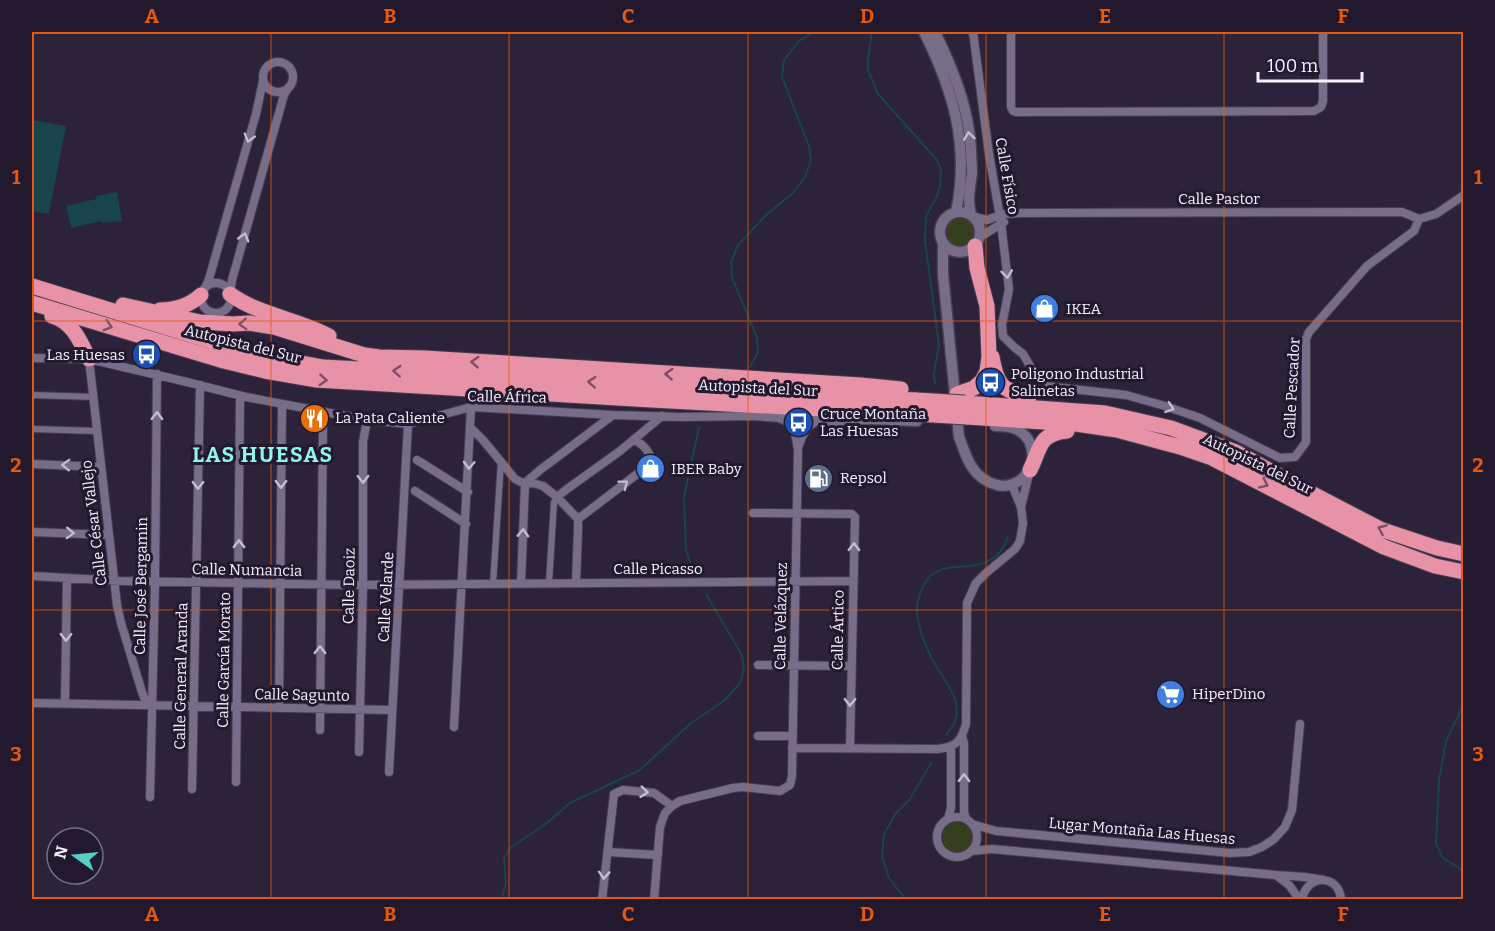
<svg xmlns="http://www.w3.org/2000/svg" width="1495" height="931" viewBox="0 0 1495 931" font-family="Bitter,serif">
  <rect width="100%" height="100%" fill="#2c2239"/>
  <path fill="#353f1d" d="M946 232a15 15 0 1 1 30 0a15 15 0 1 1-30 0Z
    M942 837a15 15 0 1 1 30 0a15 15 0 1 1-30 0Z"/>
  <path fill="#18454d" d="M32,120l34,6 -17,88 -17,-3z
    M117,192l5,29 -20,2 -1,-2 -30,7 -5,-22 30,-7v-3z"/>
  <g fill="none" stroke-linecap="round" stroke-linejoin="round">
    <path stroke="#18454d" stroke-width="2" d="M872,32l-4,26v12l10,24 59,66 4,11 -1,15 -4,12 -10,18 -1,25 14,104 -5,28 1,11
      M750,367l8,-15 -1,-15 -25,-59 -1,-16 7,-17 28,-30 28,-23 11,-15 6,-17 -2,-14 -27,-69 2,-17 15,-19 15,-9
      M693,569l-7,-18 -2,-54 15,-70
      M1464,704l-18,37 -7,39 -3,64 7,14 21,13
      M946,735c2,-3 6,-7 8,-11 10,-22 -8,-41 -18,-58 -9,-15 -23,-47 -18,-65 13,-55 54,-19 82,-49 4,-4 6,-11 8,-16
      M501,900l5,-16 -2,-26 6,-10 37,-25 23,-20 70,-33 51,-47 34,-23 15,-17 4,-14 -2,-14 -36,-61
      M906,900l-17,-22 -7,-21 2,-22 11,-21 15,-15 21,-36"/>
    <defs>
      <path id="pedestrian" d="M32,395l62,2
        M32,429l65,2
        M549,583l5,-81 3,-5
        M493,584l8,-123"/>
      <path id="minor" d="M973,32l16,122 12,69 8,66 -7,36 1,11 11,11 9,7 17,29 5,3 81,9 39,11 35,12 80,40 15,-1 11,-15v-103l3,-7 58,-66 47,-35 5,-12 17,-5 28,-19
        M1011,32v75l2,4 3,1 298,-1 7,-4 2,-6v-69
        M263 77a15 15 0 1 1 30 0a15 15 0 1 1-30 0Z
        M975,217l12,3 16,-6 18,-1 381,-1 17,7
        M980,237l24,-15
        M201 298a15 15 0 1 1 30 0a15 15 0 1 1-30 0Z
        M205,288l4,-9 47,-165 7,-33
        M230,294l2,-14 52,-185 4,-7
        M32,358l57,1 98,23 59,15 121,23 41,4 63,-17 142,8 69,2 70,-1 29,2 10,7 4,8 3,16 -6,327 -2,9 -10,6 -37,-4 -10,1 -53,13 -8,5 -7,7 -5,14 -6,73
        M89,359l28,246 4,18 21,69 3,8 7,5
        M471,428l12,12 32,39 10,5 8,-1 10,3 14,11 21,22
        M799,445c3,-10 8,-20 18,-24
        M417,460l51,32
        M32,464l68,3
        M525,483l15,-13 73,-55
        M415,491l51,33
        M557,497l10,-8 53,-38 42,-35
        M1021,507l9,-37
        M753,513l99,1 3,3 -5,231
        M578,519l71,-54c5,-10 -6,-22 -16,-25
        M32,532l77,3
        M32,576l89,5 234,4 498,-4
        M521,583l4,-99
        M576,583l2,-53v-11
        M758,665l93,1
        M32,703l360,7
        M65,703l2,-125
        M279,708l3,-303
        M454,727l17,-320
        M320,730l3,-313 2,-4
        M758,736h35
        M962,736l2,7v69l2,7
        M792,748l145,1c19,-2 24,-7 29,-25l1,-121 9,-20 10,-10 29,-24 5,-8 3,-18 -2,-16 -9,-22
        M359,752l4,-167v-143l4,-22
        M389,772l19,-348
        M236,782l4,-382 2,-4
        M192,789l8,-404
        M150,797l5,-215 2,-208
        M937 837a20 20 0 1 1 40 0a20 20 0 1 1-40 0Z
        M948,819l3,-11v-61
        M972,824l24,7 234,22 19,-1 13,-5 12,-8 11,-12 7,-17 8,-86
        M971,851l21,-2 284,26 29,2 19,3
        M608,852l50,3
        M1276,875l13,10 11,15
        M602,900l12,-106 9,-4 31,3 18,13
        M1302,900c4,-27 38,-26 39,0"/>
      <path id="tertiary" d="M924,32c29,58 46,114 32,180
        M935,32c18,37 34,76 36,118 0,8 1,16 1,23 -2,15 -5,27 -1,41
        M940 232a20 20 0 1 1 40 0a20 20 0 1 1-40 0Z
        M943,244v30l16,163c4,10 7,21 13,30 6,10 14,15 25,18 33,7 49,-39 21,-55 -7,-4 -15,-4 -23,-4
        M781,418l46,3 42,-2 48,2"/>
      <path id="motorway" d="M32,286l198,61 39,10 54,10 593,33
        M230,294c26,20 70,26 99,42
        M32,303l192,58 41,10 52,9 335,20 265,14
        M123,305l77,17 33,2 16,-1 25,4 90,28 15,2 45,1 436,27 41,4
        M160,310c17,-1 29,-4 41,-15
        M52,316c21,6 28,25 37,43
        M992,357c5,28 9,33 37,40
        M957,394l17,-6 8,-7 5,-10 2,-14 -2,-51 -10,-38 -2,-22
        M965,403l140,10 66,15 65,24 71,39 73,38 57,19 27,6
        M967,417l109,7 41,6 63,17 32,11 172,89 51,19 29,6
        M1030,470c11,-22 8,-36 37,-39"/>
    </defs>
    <use href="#pedestrian" stroke="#463e51" stroke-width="8"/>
    <use href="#minor" stroke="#463e51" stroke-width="10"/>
    <use href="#tertiary" stroke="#463e51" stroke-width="13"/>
    <use href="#motorway" stroke="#463e51" stroke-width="17"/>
    <use href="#pedestrian" stroke="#786d88" stroke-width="6"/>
    <use href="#minor" stroke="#786d88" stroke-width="8"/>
    <use href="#tertiary" stroke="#786d88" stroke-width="10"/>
    <use href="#motorway" stroke="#e792a7" stroke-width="15"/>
    <defs>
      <path id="motorway-bridge" d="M916,400l49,3
        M917,414l50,3"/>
    </defs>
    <use href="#motorway-bridge" stroke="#463e51" stroke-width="17" stroke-linecap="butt"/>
    <use href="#motorway-bridge" stroke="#e792a7" stroke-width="15"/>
  </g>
  <defs><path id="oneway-chevron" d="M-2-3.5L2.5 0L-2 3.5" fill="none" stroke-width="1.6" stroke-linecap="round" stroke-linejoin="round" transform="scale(1.5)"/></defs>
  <g stroke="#c4bccf">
    <use href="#oneway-chevron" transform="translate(969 136) rotate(-98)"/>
    <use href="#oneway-chevron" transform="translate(249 138) rotate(106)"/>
    <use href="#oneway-chevron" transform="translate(244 237) rotate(-74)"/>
    <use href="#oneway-chevron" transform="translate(1007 274) rotate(83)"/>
    <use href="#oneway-chevron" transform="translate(1170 408) rotate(19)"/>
    <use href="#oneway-chevron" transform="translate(157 416) rotate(-89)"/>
    <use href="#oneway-chevron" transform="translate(66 465) rotate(-178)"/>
    <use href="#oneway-chevron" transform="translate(469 465) rotate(93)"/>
    <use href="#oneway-chevron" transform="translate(363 479) rotate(90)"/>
    <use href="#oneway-chevron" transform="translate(281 484) rotate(91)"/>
    <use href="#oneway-chevron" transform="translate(624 484) rotate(-37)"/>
    <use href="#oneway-chevron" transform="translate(198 485) rotate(91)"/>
    <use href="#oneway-chevron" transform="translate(70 533) rotate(2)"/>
    <use href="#oneway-chevron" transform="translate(523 533) rotate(-88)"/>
    <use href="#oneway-chevron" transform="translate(239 544) rotate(-90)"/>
    <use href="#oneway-chevron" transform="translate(854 547) rotate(-89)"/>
    <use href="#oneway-chevron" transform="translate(66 637) rotate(91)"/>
    <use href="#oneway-chevron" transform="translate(320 650) rotate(-90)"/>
    <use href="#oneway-chevron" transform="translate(850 702) rotate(91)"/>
    <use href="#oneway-chevron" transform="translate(964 778) rotate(-89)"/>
    <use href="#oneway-chevron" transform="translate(644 792) rotate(6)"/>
    <use href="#oneway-chevron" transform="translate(604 875) rotate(94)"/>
  </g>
  <g stroke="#7b4f65">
    <use href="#oneway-chevron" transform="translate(243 324) rotate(178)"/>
    <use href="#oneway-chevron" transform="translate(108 326) rotate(17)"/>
    <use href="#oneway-chevron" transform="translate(475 362) rotate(-176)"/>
    <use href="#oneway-chevron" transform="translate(397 371) rotate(-177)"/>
    <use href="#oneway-chevron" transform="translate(669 374) rotate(-176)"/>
    <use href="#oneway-chevron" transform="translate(323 380) rotate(5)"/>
    <use href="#oneway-chevron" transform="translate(592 382) rotate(-177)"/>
    <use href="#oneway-chevron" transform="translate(1264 484) rotate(26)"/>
    <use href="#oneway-chevron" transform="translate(1382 529) rotate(-157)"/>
  </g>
  <path fill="none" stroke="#e8590c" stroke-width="1.5" stroke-opacity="0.55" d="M271,32v868M509,32v868M748,32v868M986,32v868M1224,32v868M32,321h1432M32,610h1432"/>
  <defs>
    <symbol id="shop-disc" viewBox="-11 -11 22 22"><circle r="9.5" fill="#3f7fe0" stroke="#22192f"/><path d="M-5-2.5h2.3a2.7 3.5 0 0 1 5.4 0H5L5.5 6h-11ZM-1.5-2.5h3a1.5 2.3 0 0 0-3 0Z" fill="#fff"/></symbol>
    <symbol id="bus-disc" viewBox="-11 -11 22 22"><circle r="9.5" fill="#1a4fb4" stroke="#22192f"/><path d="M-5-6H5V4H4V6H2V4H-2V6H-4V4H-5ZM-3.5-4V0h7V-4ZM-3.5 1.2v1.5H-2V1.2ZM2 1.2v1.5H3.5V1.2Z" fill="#fff"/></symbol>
    <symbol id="restaurant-disc" viewBox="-11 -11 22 22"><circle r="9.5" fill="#e8710a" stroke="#22192f"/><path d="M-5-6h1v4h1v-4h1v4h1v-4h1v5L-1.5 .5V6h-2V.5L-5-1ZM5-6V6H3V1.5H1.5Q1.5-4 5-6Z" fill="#fff"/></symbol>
    <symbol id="fuel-disc" viewBox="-11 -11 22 22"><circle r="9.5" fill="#5c6f8a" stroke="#22192f"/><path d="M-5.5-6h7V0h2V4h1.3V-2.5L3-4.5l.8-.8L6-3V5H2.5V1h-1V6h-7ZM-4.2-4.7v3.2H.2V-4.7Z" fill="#fff"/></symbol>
    <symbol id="supermarket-disc" viewBox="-11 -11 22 22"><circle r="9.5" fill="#3f7fe0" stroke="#22192f"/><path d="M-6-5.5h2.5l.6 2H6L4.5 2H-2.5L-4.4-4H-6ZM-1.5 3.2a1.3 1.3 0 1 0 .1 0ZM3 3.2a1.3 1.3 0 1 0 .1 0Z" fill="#fff"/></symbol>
  </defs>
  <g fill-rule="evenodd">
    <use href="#shop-disc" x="1028" y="292" width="33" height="33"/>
    <use href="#bus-disc" x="130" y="338" width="33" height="33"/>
    <use href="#bus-disc" x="974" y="366" width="33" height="33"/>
    <use href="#restaurant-disc" x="298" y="402" width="33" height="33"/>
    <use href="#bus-disc" x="782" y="406" width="33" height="33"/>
    <use href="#shop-disc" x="634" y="452" width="33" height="33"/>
    <use href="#fuel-disc" x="802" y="462" width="33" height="33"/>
    <use href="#supermarket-disc" x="1154" y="678" width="33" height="33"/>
  </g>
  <g text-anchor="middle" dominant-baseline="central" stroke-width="6" stroke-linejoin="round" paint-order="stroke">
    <g font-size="15" fill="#f6f1fe" stroke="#22192f">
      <text transform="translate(1007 176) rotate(80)">Calle Físico</text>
      <text x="1219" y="199">Calle Pastor</text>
      <text transform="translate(243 344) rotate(14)">Autopista del Sur</text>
      <text transform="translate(758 388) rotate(3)">Autopista del Sur</text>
      <text transform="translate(1292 388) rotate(-87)">Calle Pescador</text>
      <text transform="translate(507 397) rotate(1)">Calle África</text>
      <text transform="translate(1258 464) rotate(26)">Autopista del Sur</text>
      <text transform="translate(94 523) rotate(-97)">Calle César Vallejo</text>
      <text x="658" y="569">Calle Picasso</text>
      <text transform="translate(247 570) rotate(1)">Calle Numancia</text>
      <text transform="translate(141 586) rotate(-89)">Calle José Bergamin</text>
      <text transform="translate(349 586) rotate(-89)">Calle Daoiz</text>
      <text transform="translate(386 597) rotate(-87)">Calle Velarde</text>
      <text transform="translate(781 616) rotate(-89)">Calle Velázquez</text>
      <text transform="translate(838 630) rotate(-89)">Calle Ártico</text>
      <text transform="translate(224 660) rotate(-89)">Calle García Morato</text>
      <text transform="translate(181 676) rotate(-89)">Calle General Aranda</text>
      <text transform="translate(302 695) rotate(1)">Calle Sagunto</text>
      <text transform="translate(1142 831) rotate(5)">Lugar Montaña Las Huesas</text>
    </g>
    <g font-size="15" fill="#f6f1fe" stroke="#22192f" text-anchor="start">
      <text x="1066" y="309">IKEA</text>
      <text x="125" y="355" text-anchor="end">Las Huesas</text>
      <text x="1011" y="374">Poligono Industrial<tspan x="1011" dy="17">Salinetas</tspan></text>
      <text x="820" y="414">Cruce Montaña<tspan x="820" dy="17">Las Huesas</tspan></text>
      <text x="335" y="418">La Pata Caliente</text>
      <text x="671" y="469">IBER Baby</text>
      <text x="840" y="478">Repsol</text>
      <text x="1192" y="694">HiperDino</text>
    </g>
    <g font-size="21" font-weight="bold" letter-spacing="1.5" fill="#8ef7eb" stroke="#22192f">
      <text x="263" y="455">LAS HUESAS</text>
    </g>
  </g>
  <rect width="1495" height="931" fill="none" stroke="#22192f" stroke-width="66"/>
  <g transform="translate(75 856) rotate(285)"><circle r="28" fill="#22192f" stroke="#776f82" stroke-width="1.5"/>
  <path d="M0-4.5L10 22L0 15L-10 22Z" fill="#57cec2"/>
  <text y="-9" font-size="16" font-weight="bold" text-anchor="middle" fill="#f6f1fe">N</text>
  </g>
  <path d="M1258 72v9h104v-9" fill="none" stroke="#f6f1fe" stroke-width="3"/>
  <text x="1267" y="72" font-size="18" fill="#f6f1fe" stroke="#22192f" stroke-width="4.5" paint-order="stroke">100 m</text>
  <rect x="33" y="33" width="1429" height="865" fill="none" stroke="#e8590c" stroke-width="2"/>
  <g font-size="20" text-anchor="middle" font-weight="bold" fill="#e8590c">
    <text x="152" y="23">A</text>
    <text x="390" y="23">B</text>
    <text x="628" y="23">C</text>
    <text x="867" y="23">D</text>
    <text x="1105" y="23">E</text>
    <text x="1343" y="23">F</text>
    <text x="16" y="184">1</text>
    <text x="1478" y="184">1</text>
    <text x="16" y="472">2</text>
    <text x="1478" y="472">2</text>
    <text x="16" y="761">3</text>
    <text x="1478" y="761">3</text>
    <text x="152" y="921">A</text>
    <text x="390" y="921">B</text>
    <text x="628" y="921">C</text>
    <text x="867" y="921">D</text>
    <text x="1105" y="921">E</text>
    <text x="1343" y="921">F</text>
  </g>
</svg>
